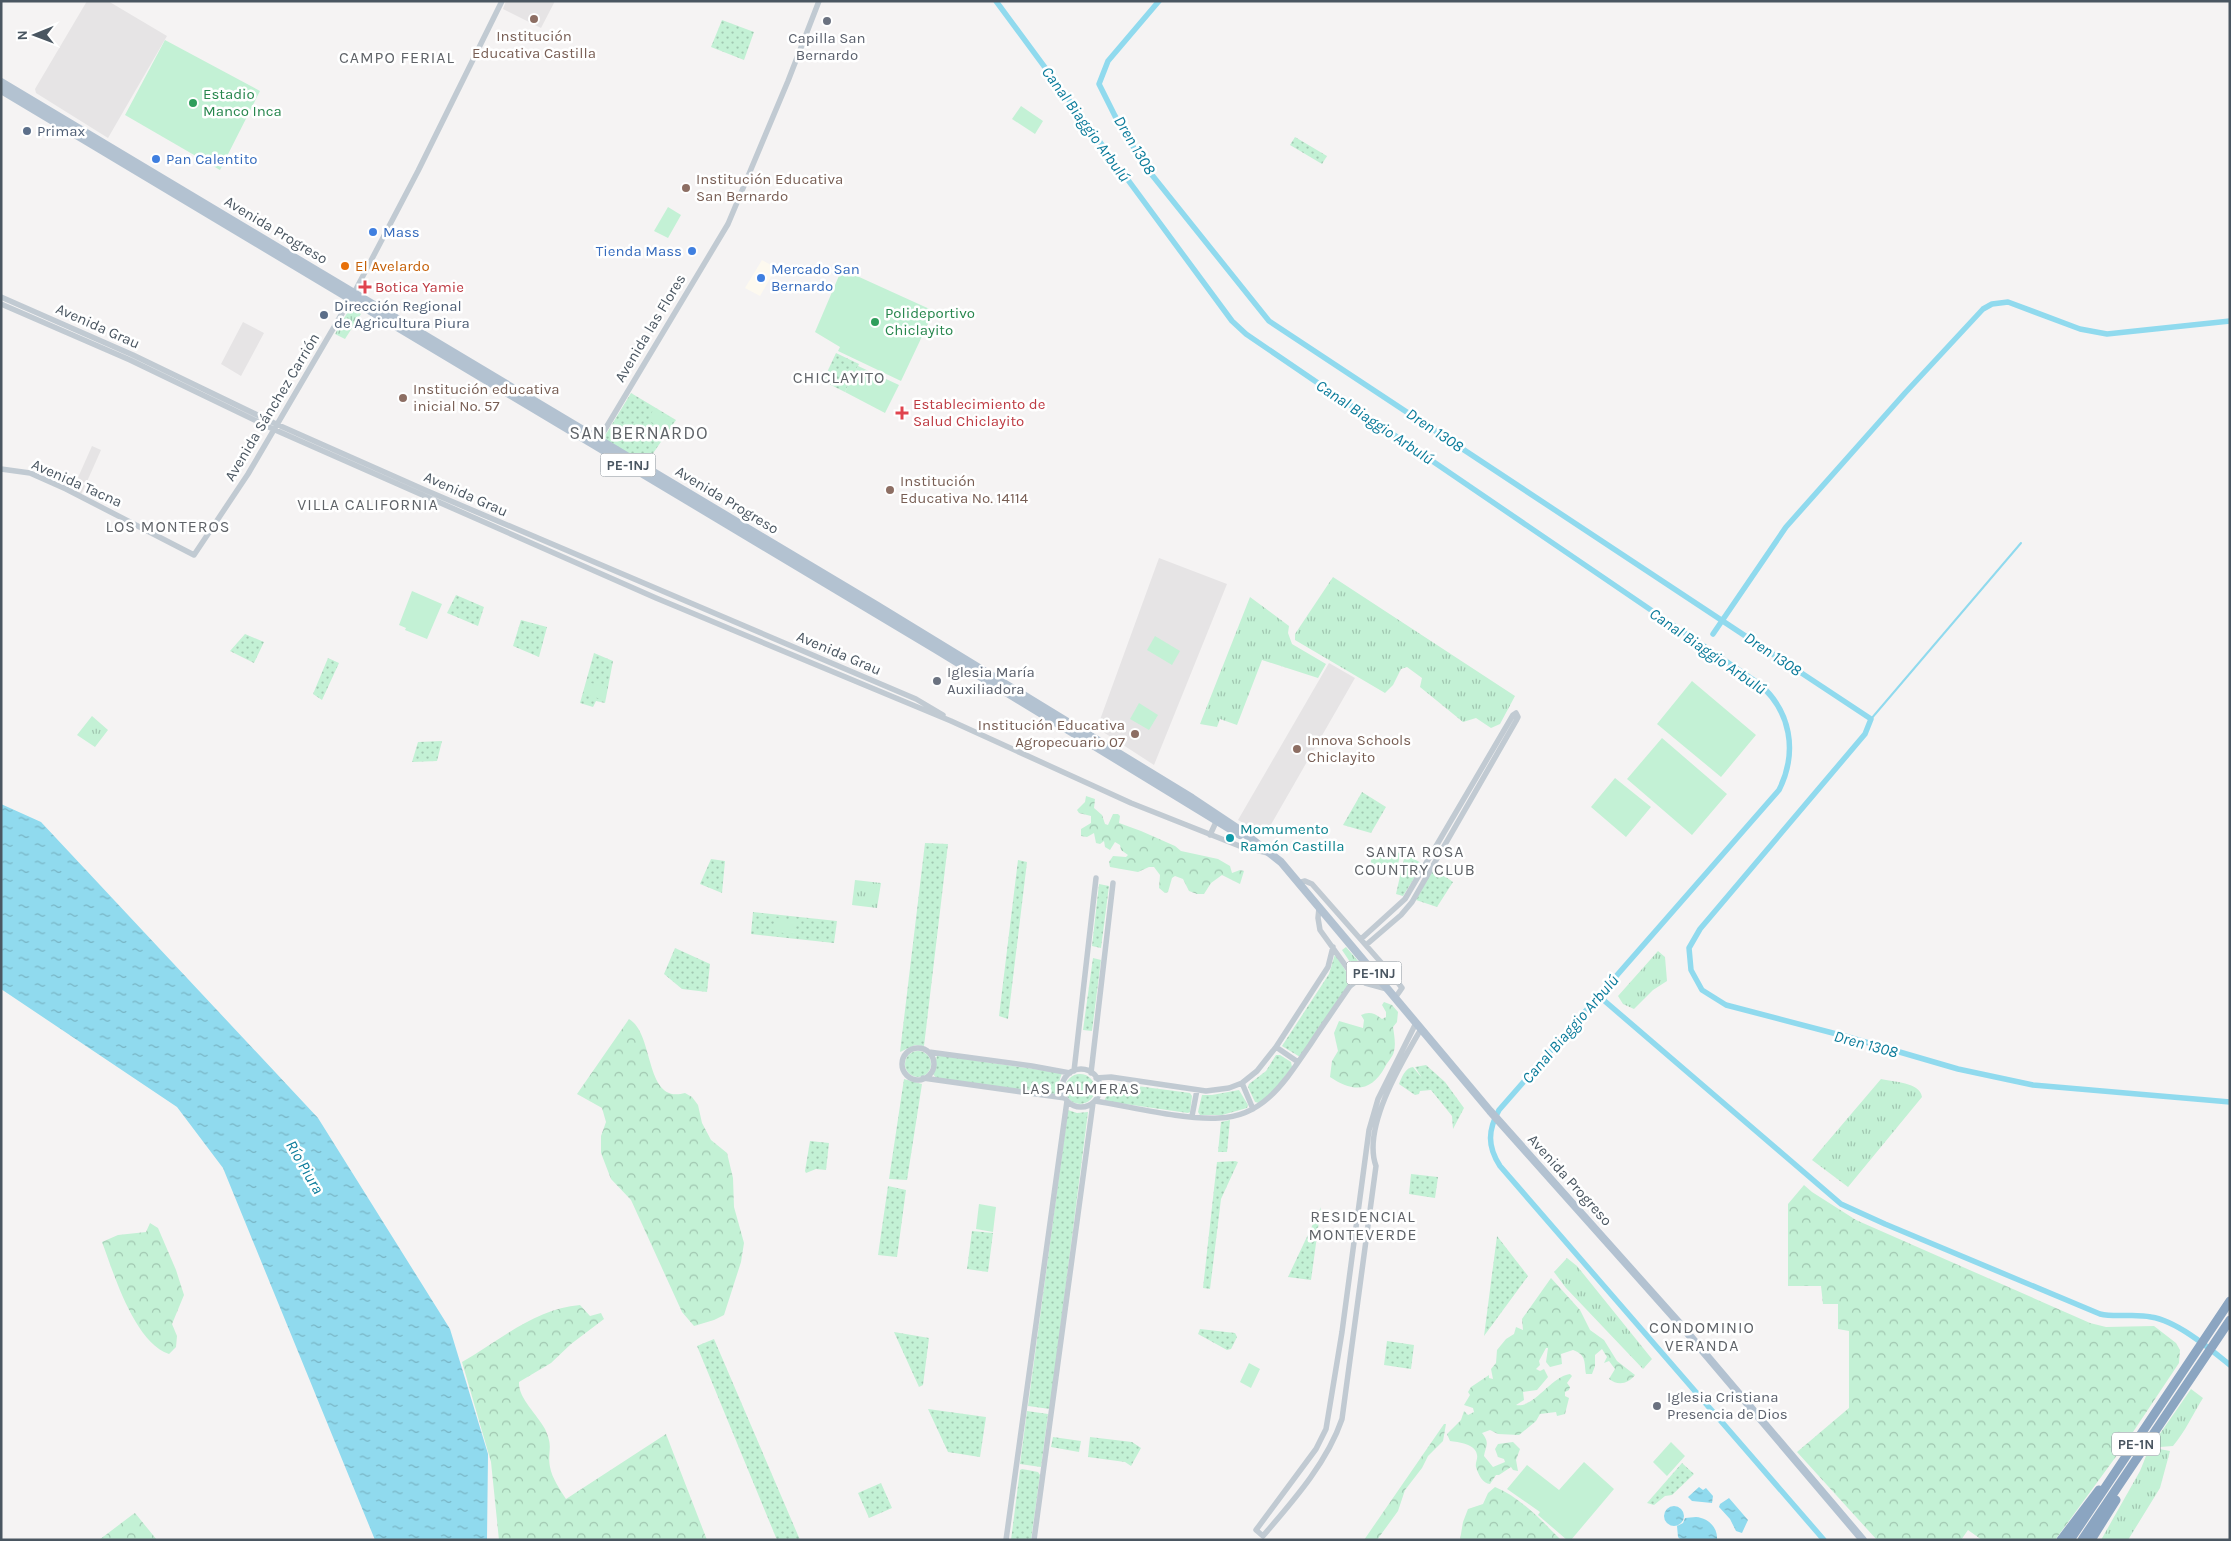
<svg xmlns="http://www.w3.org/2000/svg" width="2231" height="1541" viewBox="0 0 2231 1541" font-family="Karla,sans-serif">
  <defs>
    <pattern id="grass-tufts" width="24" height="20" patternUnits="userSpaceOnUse" patternTransform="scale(1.25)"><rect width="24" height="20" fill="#c3f1d5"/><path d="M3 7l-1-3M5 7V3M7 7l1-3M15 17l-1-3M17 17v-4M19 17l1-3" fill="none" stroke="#a0c6b0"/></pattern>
    <pattern id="forest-crowns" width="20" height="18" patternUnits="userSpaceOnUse" patternTransform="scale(1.25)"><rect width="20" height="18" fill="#c3f1d5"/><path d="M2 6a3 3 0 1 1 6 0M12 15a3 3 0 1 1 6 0" fill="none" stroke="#a0c6b0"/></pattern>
    <pattern id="park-dots" width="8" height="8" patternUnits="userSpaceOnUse" patternTransform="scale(1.25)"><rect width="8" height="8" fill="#c3f1d5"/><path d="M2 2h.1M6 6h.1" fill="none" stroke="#a0c6b0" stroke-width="1.8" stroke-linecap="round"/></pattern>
    <pattern id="water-ripples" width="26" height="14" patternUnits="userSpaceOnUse" patternTransform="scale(1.25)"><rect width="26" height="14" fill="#90daee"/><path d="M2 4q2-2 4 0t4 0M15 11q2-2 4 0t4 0" fill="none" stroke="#78b4c4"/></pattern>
  </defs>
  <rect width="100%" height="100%" fill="#f5f3f3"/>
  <path fill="#fdf9ef" d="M762,260l14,8 -16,28 -15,-8z"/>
  <path fill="#e6e4e5" d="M87,1h21l59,35 -59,102 -72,-45 -1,-4z
    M506,1h49l-14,27 -38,-19z
    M243,322l21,11 -23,43 -20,-12z
    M92,446l9,4 -20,45 -9,-4z
    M1159,558l68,26 -73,181 -57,-37z
    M1329,663l26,15 -90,157 -27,-15z"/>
  <path fill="url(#grass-tufts)" d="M350,308l11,6 -16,25 -10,-5z
    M1333,577l182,119 -15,28 -9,4 -15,-10 -13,4 -43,-35 2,-9 -15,-11 -6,2 -8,16 -8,8 -90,-53v-6z
    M1250,597l39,29 -1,7 4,11 34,20 -8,14 -56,-18 -25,65 -17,-6 -3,8 -17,-3z
    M92,716l16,14 -13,17 -18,-12z
    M855,880l26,3 -4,25 -25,-3z
    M1346,947l31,36 1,1 -17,-8 2,-3 -5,-4 -2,2 -14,-21z
    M1658,951l7,6 2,24 -14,9 -19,19 -11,-5 -5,-8z
    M1881,1079c12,3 39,3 41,18l-74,90 -36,-27z
    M1567,1258l10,8 75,93 -9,10 -77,-81 -12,-16z
    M2191,1389l12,9c-10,16 -18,34 -30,48l-13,1 -3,-5v-4z
    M2154,1448l16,3 -10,37 -32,52h-27l39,-69 8,-20z"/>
  <path fill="url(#forest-crowns)" d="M1086,796l9,3 -1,9 8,7 3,9 3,1 5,-11h5l2,2 -1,7 22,8 34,15 6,5 37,8 12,7 2,7 8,-3 4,1 -4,13 -18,-9 -11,8 -7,11h-7l-8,-3 -6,-12 -8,-3 -3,2 -4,14 -3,1 -6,-5 1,-13 -6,-8h-5l-11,5 -28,-5 -1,-5 4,-6 13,1 2,-2 -7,-5 -1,-5 -5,-3 -5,8 -5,-3 -1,-6 -4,3 -4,-1 -2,-10 -7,4 -6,-1v-7l10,-6v-7l-12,-3 -2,-3 8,-8z
    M1384,1002l8,3 6,7 -1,10 -4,5c1,7 3,17 1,24 -1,6 -6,10 -9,16 -14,26 -33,25 -55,10l2,-16 6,-10 -4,-18 5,-12 24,7 1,-8 -3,-5c8,-4 14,-2 21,4l4,-2v-5l-4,-7z
    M629,1019c26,15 15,86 56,74l7,4 6,8 4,18 9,17 16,13 6,25 1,29 10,36 -3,19 -17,53 -10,5 -20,6 -12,-14 -51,-112 -20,-21 -10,-26v-17l5,-14 -4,-14 -25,-14z
    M1804,1185l8,7 44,28 234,103 16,4 48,-1 22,17 4,7 -1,13 -56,84 -68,93h-73l-14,-10 -7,10h-84l-80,-88 52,-44v-77l-11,-2v-25h-15l-2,-18h-33v-82z
    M150,1223l8,5 18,42 8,25 -12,29 5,12 -1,11 -7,7c-35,-12 -55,-80 -67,-112l16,-7 28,-3z
    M1551,1278l29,32 10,20 14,10 13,21 18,14c-7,9 -17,11 -26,4l6,-10 -6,-8 -5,2 3,-6 -5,-8 -7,6v11l-3,8h-6c-2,-11 1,-19 -13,-24l-12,4 1,10 -12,3 -4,-5 2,-14h-2l-7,13 1,4 -4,4 4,2 4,-2 4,8 -11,13 -14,2 1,8 -8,5c19,3 34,-28 54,-31l2,2 -5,7 3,4 -1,3 -4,2v4l4,2 -4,16 -8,2 -1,-4 -16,2 -4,7 -17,14 -21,-1 -8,-4 -8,3c8,10 4,12 2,23l9,11 12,-5 -1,-3 -6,-2 -3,-8 3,-5 15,-2 7,7 -4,11 2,11 -5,-1 -2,-3 -12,8h-3l-6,9c-7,0 -12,-10 -14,-17 -1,-4 2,-8 1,-12 -1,-11 -19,-13 -27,-14l-3,-7 14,-14 3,-9 4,4 6,-3 -1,-4 -9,-3 6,-10 -2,-3 3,-5 18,-12v3l4,1 -2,-10 5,-6 1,-13 9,-11 8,-5 2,-7 7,3 -1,-11z
    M580,1305l10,11 11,-3 3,6 -33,25 -20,19 -32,19c-1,16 18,32 26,47 9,19 2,22 5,38 2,11 10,23 16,32l100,-65 41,106h-208l-8,-78 -29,-100c37,-21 74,-54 118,-57z
    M1444,1424h2l-3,17 -15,15 -6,12 -17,22 -7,21 -21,29h-13z
    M1495,1487c25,10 47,34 66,53h-101l3,-18 5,-13 15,-5 5,-11z
    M135,1513l22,27h-58l33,-25z"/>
  <path fill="url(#park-dots)" d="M722,20l32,12 -10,28 -33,-13z
    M1295,137l32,19 -5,8 -32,-19z
    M836,353l23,11 -14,28 -22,-11z
    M631,393l45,27 -31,45 -42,-26z
    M456,595l28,12 -6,19 -31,-13z
    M521,620l26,7 -8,30 -26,-11z
    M245,634l19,8 -10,21 -24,-12z
    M594,653l19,8 -8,42 -9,-2 -3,6 -13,-4z
    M328,658l11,5 -17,37 -9,-6z
    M442,741l-5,20 -25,1 6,-20z
    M1362,792l24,15 -15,26 -28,-8z
    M925,843l23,1 -24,202 -9,-1 -15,7z
    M1405,854l18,10 -20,32 -7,-2z
    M711,859l14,2 -3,32 -22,-9z
    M1018,860l9,2 -19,157 -9,-3z
    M1433,868l20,14 -16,25 -21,-7z
    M1099,884l10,2 -8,62 -9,-2z
    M753,912l84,9 -3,22 -83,-9z
    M675,948l35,16 -3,28 -25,-3 -18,-15z
    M1335,954l12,19 7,5 -54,79 -18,-11 47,-72z
    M1093,958l8,2 -9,71 -9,-1z
    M905 1064a13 13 0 1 1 26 0a13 13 0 1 1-26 0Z
    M937,1055l125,18 -4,12v8h3l-2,2 -123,-17 -3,-4z
    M1276,1055h4l11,7 1,5 -18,24 -15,12 -4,-1 -7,-15 1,-3 17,-13z
    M1426,1065l19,17 19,26 -11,21 -1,-13 -21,-26 -11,1 -1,3 -4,1 -16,-11c3,-7 6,-16 14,-17l9,11 -7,-11z
    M1065 1089a15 15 0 1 1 30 0a15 15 0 1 1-30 0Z
    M904,1079l18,5 -15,96 -18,-1z
    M1107,1082l83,11 2,3 -2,16 -2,1 -84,-12 4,-8z
    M1239,1090l9,15 -1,3 -25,7h-22l-2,-3 4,-17h10z
    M1068,1110l9,3 11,-1 -38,297 -22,-3z
    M1230,1120l-3,32h-9l3,-30z
    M810,1141l19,2 -3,27 -10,-1 -10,4 -1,-2z
    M1235,1161l3,1 -17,37 -11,90 -7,-1 14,-126z
    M1411,1174l27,3 -3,21 -26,-4z
    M888,1186l18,4 -9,67 -19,-2z
    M1321,1207l-10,73 -23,-3z
    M972,1231l21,2 -5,39 -21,-3z
    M1497,1236l31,40 -44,60z
    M1200,1329l35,4 2,4 -6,12 -4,1 -29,-16z
    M894,1332l35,6 -6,47 -4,2z
    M714,1339l86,201h-23l-80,-194z
    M1387,1341l27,4 -3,24 -27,-4z
    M928,1409l58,8 -6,40 -32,-5z
    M1027,1411l21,3 -7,53 -21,-3z
    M1053,1437l28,4 -2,11 -28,-5z
    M1090,1437l42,5 9,6 -10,18 -6,-4 -37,-5z
    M1682,1463l12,11 -22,21 -7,1 -11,9 -7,-2z
    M1022,1469l16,3 2,3 -9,65h-20l9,-70z
    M881,1483l11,25 -23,10 -11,-25z"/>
  <path fill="#c3f1d5" d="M165,40l95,51 -40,79 -95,-55z
    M1021,106l22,15 -8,13 -23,-15z
    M668,207l13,8 -13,23 -14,-7z
    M841,271h5l88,40 -33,70 -63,-30 2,-4 -25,-15z
    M858,366l41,19 -14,28 -40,-21z
    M654,408l20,12 -7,12 -19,-12z
    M412,591l30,13 -15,35 -22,-9 1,-2 -7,-3z
    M1155,636l25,15 -8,14 -25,-15z
    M1692,681l64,54 -35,42 -64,-53z
    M587,682l20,5 -3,13 -20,-6z
    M1139,703l19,12 -9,15 -19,-11z
    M1662,738l65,56 -35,41 -65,-56z
    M1615,778l36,29 -25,30 -35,-30z
    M1373,849l27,4 -3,18 -27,-4z
    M776,918l21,2 -2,14 -21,-2z
    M979,1204l17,3 -3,25 -17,-3z
    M1249,1363l11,6 -9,19 -11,-6z
    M1671,1442l14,14 -18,20 -14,-14z
    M1584,1462l30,27 -43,51h-4l-29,-25 2,-3 -33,-23 20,-24 32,25z"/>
  <path fill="url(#water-ripples)" d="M1,804l40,18 277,296 132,211 38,125 -1,86h-112l-152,-372 -46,-61 -176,-118z
    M1699,1487l4,3 3,-2 7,8 -1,7 -20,-2 -4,-4z
    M1729,1498l19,22 -6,13 -6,-2 -6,-12 -11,-12 1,-3z
    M1664 1516a10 10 0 1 1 20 0a10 10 0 1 1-20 0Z
    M1696,1517c12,1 22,10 21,23h-36l-3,-3 -1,-11 6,-3 2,-5z"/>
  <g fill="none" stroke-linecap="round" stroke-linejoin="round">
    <path stroke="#90daee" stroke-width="2" d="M1871,719l150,-176"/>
    <path stroke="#90daee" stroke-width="5.5" d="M996,1l236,320 14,13 512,349c33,27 40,69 21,107l-280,320c-11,20 -12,36 1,56l324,374
      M1159,1l-51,60 -9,23 16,32 29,49 125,156 602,398 -6,15 -165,195 -11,19 2,22 11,20 24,15 122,32 110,32 75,16 197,17
      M1713,634l73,-107 119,-134 78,-84 9,-5 16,-2 72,27 27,5 123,-13
      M1600,997l241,207 44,20 215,90c17,4 34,-1 51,3 26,4 58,31 79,48"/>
    <path stroke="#c1cad2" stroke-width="5.5" d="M1,297l132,58 143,69 149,66 491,209 27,16
      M1,304l129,56 143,69 383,169 295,123 180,82 111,44 26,6
      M598,441l130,-217 60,-143 31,-80
      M1,469l29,4 36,16 128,66 54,-81 106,-181 64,-122 84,-170
      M1210,835l6,-13
      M1298,883l7,-2 7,3 81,92 9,12 -7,10
      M1319,908l-1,10 2,12 28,39 17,14 22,6
      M1361,939l44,-40 108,-184 3,-2
      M1366,945l35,-30 11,-13 104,-181 2,-4 -2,-4
      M1416,1023l-38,76 -9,31 -27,202 -16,97 -10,20 -60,81 7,6c30,-35 64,-73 79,-117l34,-253c-14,-38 25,-103 45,-137
      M1276,1047l22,15
      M902 1064a16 16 0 1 1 32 0a16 16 0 1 1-32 0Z
      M929,1052l103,14 38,7
      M1062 1088a19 19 0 1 1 38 0a19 19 0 1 1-38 0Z
      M1074,1071l22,-193
      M1091,1073l22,-190
      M923,1078l142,20
      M1096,1078l15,-1 95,14 23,-3 13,-5 15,-12 19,-24 52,-80 5,-20
      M1242,1083l11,26
      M1095,1101c38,6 87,19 124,17 46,-1 68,-40 91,-73 13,-20 27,-40 40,-59l9,-7
      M1192,1116l5,-26
      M1006,1540l61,-439
      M1034,1540l59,-437"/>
    <path stroke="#b3c2d1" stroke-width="8" d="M1,82l875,523 316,193 48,32 41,32 209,249 189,212 184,217
      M1,90l936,560 303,185"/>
    <path stroke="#8ba5c1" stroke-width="9" d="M2061,1540l38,-50
      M2070,1540l160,-239
      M2082,1540l148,-220
      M2091,1540l25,-40"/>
  </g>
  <g fill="#8d6e63" stroke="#fff" stroke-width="2">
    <circle cx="534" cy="19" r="5"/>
    <circle cx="686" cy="188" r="5"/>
    <circle cx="403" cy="398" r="5"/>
    <circle cx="890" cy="490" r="5"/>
    <circle cx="1135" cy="734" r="5"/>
    <circle cx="1297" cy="749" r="5"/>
  </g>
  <g fill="#6b7280" stroke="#fff" stroke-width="2">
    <circle cx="827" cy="21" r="5"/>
    <circle cx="937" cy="681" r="5"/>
    <circle cx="1657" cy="1406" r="5"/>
  </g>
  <g fill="#2e9e5b" stroke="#fff" stroke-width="2">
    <circle cx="193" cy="103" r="5"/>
    <circle cx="875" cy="322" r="5"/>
  </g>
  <g fill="#5c6f8a" stroke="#fff" stroke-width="2">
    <circle cx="27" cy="131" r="5"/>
    <circle cx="324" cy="315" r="5"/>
  </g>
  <g fill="#3f7fe0" stroke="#fff" stroke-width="2">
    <circle cx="156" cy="159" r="5"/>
    <circle cx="373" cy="232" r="5"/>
    <circle cx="692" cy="251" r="5"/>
    <circle cx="761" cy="278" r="5"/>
  </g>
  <circle fill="#e8710a" stroke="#fff" stroke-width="2" cx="345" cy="266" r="5"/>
  <g fill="#e0444e" stroke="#fff" stroke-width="2">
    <path d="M362.5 279.5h5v5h5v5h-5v5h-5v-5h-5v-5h5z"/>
    <path d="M899.5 405.5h5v5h5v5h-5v5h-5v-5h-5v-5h5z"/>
  </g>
  <circle fill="#0f9aa8" stroke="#fff" stroke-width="2" cx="1230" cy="838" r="5"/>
  <g text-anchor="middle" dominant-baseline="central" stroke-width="5" stroke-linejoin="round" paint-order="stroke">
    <g fill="#fff" stroke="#808990" stroke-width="1">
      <rect x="600.5" y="453.5" width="55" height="23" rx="4"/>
      <rect x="1346.5" y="961.5" width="55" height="23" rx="4"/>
      <rect x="2112" y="1432.5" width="48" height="23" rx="4"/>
    </g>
    <g font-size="14" font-weight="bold" fill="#4a5661">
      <text x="628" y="465">PE-1NJ</text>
      <text x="1374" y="973">PE-1NJ</text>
      <text x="2136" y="1444">PE-1N</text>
    </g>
    <g font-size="15" fill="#785e54" stroke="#fff" text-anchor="start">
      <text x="534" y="36" text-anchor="middle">Institución<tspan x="534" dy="17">Educativa Castilla</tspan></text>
      <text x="696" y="179">Institución Educativa<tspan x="696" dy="17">San Bernardo</tspan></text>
      <text x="413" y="389">Institución educativa<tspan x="413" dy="17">inicial No. 57</tspan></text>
      <text x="900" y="481">Institución<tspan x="900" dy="17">Educativa No. 14114</tspan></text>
      <text x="1125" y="725" text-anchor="end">Institución Educativa<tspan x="1125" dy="17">Agropecuario 07</tspan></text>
      <text x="1307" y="740">Innova Schools<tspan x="1307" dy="17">Chiclayito</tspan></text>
    </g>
    <g font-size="15" fill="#5b616d" stroke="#fff" text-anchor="start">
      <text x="827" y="38" text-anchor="middle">Capilla San<tspan x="827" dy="17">Bernardo</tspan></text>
      <text x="947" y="672">Iglesia María<tspan x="947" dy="17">Auxiliadora</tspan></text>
      <text x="1667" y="1397">Iglesia Cristiana<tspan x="1667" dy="17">Presencia de Dios</tspan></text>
    </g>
    <g font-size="15" fill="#27864d" stroke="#fff" text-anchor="start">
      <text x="203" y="94">Estadio<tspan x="203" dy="17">Manco Inca</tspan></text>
      <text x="885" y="313">Polideportivo<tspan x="885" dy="17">Chiclayito</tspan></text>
    </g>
    <g font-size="15" fill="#4e5e75" stroke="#fff" text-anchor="start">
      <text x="37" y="131">Primax</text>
      <text x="334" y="306">Dirección Regional<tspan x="334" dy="17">de Agricultura Piura</tspan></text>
    </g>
    <g font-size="15" fill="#366cbe" stroke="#fff" text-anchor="start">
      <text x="166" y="159">Pan Calentito</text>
      <text x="383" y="232">Mass</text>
      <text x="682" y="251" text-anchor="end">Tienda Mass</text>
      <text x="771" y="269">Mercado San<tspan x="771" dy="17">Bernardo</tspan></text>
    </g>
    <g font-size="15" fill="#4a5661" stroke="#fff">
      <text transform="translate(276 230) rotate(31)">Avenida Progreso</text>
      <text transform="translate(98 326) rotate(24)">Avenida Grau</text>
      <text transform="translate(650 328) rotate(-59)">Avenida las Flores</text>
      <text transform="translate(272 407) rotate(-59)">Avenida Sánchez Carrión</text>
      <text transform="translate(77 483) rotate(24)">Avenida Tacna</text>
      <text transform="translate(466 494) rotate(24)">Avenida Grau</text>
      <text transform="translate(727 500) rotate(31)">Avenida Progreso</text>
      <text transform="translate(839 653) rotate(23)">Avenida Grau</text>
      <text transform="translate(1570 1180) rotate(48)">Avenida Progreso</text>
    </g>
    <g font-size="15" fill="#c56008" stroke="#fff" text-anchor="start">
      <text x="355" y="266">El Avelardo</text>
    </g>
    <g font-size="15" fill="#be3a42" stroke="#fff" text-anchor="start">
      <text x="375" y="287">Botica Yamie</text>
      <text x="913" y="404">Establecimiento de<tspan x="913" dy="17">Salud Chiclayito</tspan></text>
    </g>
    <g font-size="15" fill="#0d838f" stroke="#fff" text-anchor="start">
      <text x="1240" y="829">Momumento<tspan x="1240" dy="17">Ramón Castilla</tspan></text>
    </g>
    <g font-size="16" letter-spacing="1" fill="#5f6368" stroke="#fff">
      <text x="397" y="57">CAMPO FERIAL</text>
      <text x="839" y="377">CHICLAYITO</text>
      <text x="368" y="504">VILLA CALIFORNIA</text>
      <text x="168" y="526">LOS MONTEROS</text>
      <text x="1415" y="851">SANTA ROSA<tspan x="1415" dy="18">COUNTRY CLUB</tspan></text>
      <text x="1081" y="1088">LAS PALMERAS</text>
      <text x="1363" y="1216">RESIDENCIAL<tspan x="1363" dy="18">MONTEVERDE</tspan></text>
      <text x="1702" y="1327">CONDOMINIO<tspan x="1702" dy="18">VERANDA</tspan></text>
    </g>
    <g font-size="16" font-style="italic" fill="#0c7c9b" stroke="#fff">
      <text transform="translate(1086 124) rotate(54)">Canal Biaggio Arbulú</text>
      <text transform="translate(1135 145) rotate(59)">Dren 1308</text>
      <text transform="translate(1375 422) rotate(34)">Canal Biaggio Arbulú</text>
      <text transform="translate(1435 430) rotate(34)">Dren 1308</text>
      <text transform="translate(1708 651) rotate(35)">Canal Biaggio Arbulú</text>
      <text transform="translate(1773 654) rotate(34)">Dren 1308</text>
      <text transform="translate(1570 1029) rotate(-49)">Canal Biaggio Arbulú</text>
      <text transform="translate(1866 1044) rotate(15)">Dren 1308</text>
      <text transform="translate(305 1167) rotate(60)">Río Piura</text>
    </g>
    <g font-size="18" letter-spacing="1" fill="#5f6368" stroke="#fff">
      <text x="639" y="433">SAN BERNARDO</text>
    </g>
  </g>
  <rect width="2231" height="1541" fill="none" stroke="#4a5661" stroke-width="5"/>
  <g transform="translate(35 35) rotate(269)" stroke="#ffffff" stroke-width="4" paint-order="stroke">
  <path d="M0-4L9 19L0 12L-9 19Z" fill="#4a5661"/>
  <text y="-8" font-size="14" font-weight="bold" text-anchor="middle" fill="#4a5661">N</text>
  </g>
</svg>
